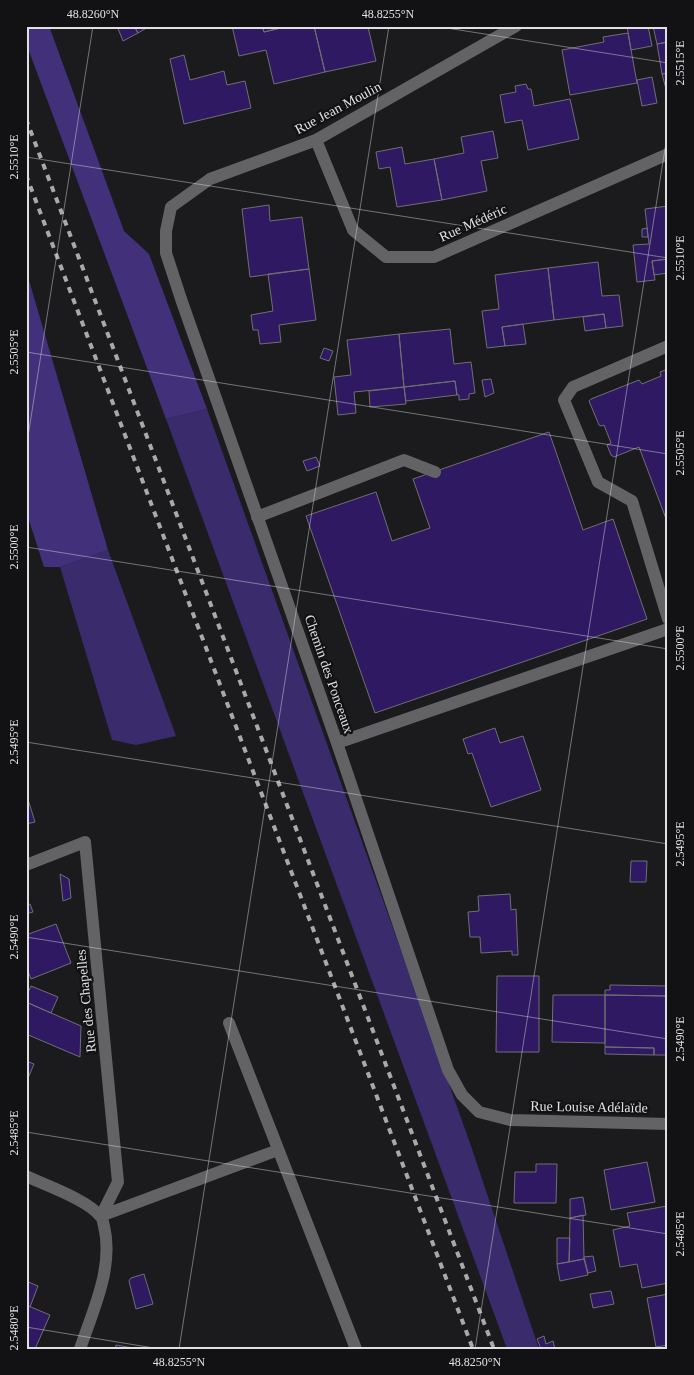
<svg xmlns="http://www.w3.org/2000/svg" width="694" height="1375" viewBox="0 0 694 1375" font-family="Georgia,serif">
  <rect width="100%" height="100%" fill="#1b1a1d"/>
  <path fill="#3a2b6c" d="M207,409l263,734 69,206h-32l-341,-930z
    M108,550l68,186 -40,9 -24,-5 -52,-173z"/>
  <path fill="#42307b" d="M26,26h23l75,205 25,23 58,155 -41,10 -140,-376z
    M26,270l82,280 -48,17h-16l-18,-56z"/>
  <path fill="#2f1963" stroke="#6f6f72" d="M117,26h17l4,7 -15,8z
    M134,26h16l-12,7z
    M232,26h30l2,6 25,-6h25l11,46 -51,12 -8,-34 -27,6z
    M262,26h27l-25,6z
    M314,26h56l-2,1 8,34 -51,11z
    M627,26h21l4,20 -21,4z
    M653,26h15v16l-11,2z
    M628,33l9,50 -67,12 -8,-45 42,-8 -1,-5z
    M668,42v31l-6,1 -5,-30z
    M184,55l6,25 34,-9 3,14 18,-4 6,27 -67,16 -14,-65z
    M668,73v15l-2,1 -4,-15z
    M652,77l5,26 -15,3 -5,-26z
    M526,84l2,5h3l3,17 36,-7 9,40 -51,11 -6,-30 -17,3 -5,-28 16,-3 -1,-6z
    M493,131l5,27 -17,3 6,30 -45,9 -8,-41 30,-6 -3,-16z
    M402,147l3,17 29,-5 8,41 -45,7 -7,-40 -11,2 -3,-17z
    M269,205l1,16 32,-4 7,52 -59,8 -8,-68z
    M668,206v53l-16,2 3,19 -18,2 -4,-37 16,-1 -4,-35z
    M647,228l1,9h-6v-8z
    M668,259v14l-14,2 -2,-14z
    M598,262l4,34 17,-1 4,31 -17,2 -2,-14 -50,6 -6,-52z
    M548,268l6,52 -52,7 3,19 -18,2 -5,-37 17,-2 -4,-34z
    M309,269l7,51 -37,5 2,17 -21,2 -2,-14h-5l-2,-15 22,-4 -5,-37z
    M604,314l2,14 -21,3 -2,-14z
    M523,324l3,20 -21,2 -3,-19z
    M450,329l4,35 17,-2 4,31 -6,1v5l-10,1v-5h-2l-2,-14 -51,6 -5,-53z
    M399,334l5,53 -50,5 2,21 -18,2 -4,-38 17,-2 -4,-35z
    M324,348l9,3 -4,10 -9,-3z
    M668,369v155l-29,-77 -25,10 -3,-2 -4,-10 4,-2 -7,-18 -3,1 -2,-1 -10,-24 2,-2 48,-19 3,4 19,-8 -1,-4z
    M491,379l3,14 -9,4 -3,-17z
    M455,381l2,14 -51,6 -2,-14z
    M404,387l2,17 -36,3 -1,-16z
    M549,432l34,98 30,-11 34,100 -272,94 -69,-197 70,-24 16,49 38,-13 -17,-49z
    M316,457l4,9 -13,5 -4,-10z
    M495,728l5,15 23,-7 18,54 -50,17 -19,-54 -4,1 -5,-15z
    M26,793l9,29 -9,2z
    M631,861h16l-1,21h-16z
    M60,874l9,5 2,19 -8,3z
    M510,894l1,16 5,-1 2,46h-6v-4l-31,2 -1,-16h-10l-2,-25 11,-1 -1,-15z
    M30,904l3,8 -7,2v-8z
    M56,924l15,39 -40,16 -5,-13v-31z
    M497,976h42v76h-43z
    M610,985l58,1v10l-63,-1v-5h5z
    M31,986l27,11 -7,16 -25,-11v-5z
    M553,995h52v48l-53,-1z
    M605,995l63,1v59h-14v-7l-49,-1z
    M26,1002l55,24 -1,31 -54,-23z
    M605,1047l49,1v7l-49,-1z
    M26,1061l8,3 -8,19z
    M647,1162l8,40 -44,8 -7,-40z
    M536,1164h21l-1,39h-42l1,-31h21z
    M583,1197l3,18 -16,3v-19z
    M667,1206l1,77 -26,5 -5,-24 -17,3 -7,-37 17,-4 -3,-13z
    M583,1215l1,44 -15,3 1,-44z
    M557,1238h13l-1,24 -12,2z
    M593,1256l3,15 -8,2 -4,-16z
    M584,1259l4,16 -28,6 -3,-17z
    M144,1274l9,30 -17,5 -7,-28 2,-3z
    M26,1281l12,5 -8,21 -4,-2z
    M611,1291l3,13 -21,4 -3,-14z
    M668,1294v51l-12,2 -9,-49z
    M26,1305l24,10 -15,34h-9z
    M544,1336l2,8 7,-3 2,8h-14l-4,-10z
    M116,1345l23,4h-24z"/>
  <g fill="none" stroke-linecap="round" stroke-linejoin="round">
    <path stroke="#636365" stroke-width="12" d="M516,26l-200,114 -106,39 -39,28 -5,24v22l15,46 156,444 111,327 14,25 17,17 31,8 158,4
      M316,140l37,90 33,27h48l234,-103
      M668,346l-95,41 -9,13 34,82 34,19 36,118
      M257,517l147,-57 31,12
      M337,743l331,-114
      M26,865l59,-23 33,340 -17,34
      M229,1023l127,326
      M26,1176c19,9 62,24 74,40 3,2 3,7 4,10 10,41 -11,84 -24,123
      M101,1216l177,-66"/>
    <path stroke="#a9a9ab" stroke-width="4" stroke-dasharray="6 6" stroke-linecap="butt" d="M26,119l468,1230
      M26,175l447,1174"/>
  </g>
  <path fill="none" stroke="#e0e0e2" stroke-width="1" stroke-opacity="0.45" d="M434,26l234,37M26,157l642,101M26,352l642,102M26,449l67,-423M26,547l642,102M26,742l642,102M26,937l642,102M26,1132l642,102M26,1327l134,22M179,1349l210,-1323M475,1349l193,-1219"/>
  <g text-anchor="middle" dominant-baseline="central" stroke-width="4.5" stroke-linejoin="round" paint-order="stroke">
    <g font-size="14" fill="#e0e0e2" stroke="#121114">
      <text transform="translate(338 108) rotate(-28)">Rue Jean Moulin</text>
      <text transform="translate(473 223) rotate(-24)">Rue Médéric</text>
      <text transform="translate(329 674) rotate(71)">Chemin des Ponceaux</text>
      <text transform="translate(86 1001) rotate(-96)">Rue des Chapelles</text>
      <text transform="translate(589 1107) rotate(1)">Rue Louise Adélaïde</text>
    </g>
  </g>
  <rect width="694" height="1375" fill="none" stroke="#121114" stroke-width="55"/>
  <rect x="28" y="28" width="638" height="1320" fill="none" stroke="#e0e0e2" stroke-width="2"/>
  <g font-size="12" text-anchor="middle" fill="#e0e0e2">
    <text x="93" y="18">48.8260°N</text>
    <text x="388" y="18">48.8255°N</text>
    <text transform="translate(680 63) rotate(-90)" y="4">2.5515°E</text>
    <text transform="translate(14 157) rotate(-90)" y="4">2.5510°E</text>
    <text transform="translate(680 258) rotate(-90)" y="4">2.5510°E</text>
    <text transform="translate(14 352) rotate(-90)" y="4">2.5505°E</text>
    <text transform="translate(680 453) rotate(-90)" y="4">2.5505°E</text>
    <text transform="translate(14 547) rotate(-90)" y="4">2.5500°E</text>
    <text transform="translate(680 648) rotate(-90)" y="4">2.5500°E</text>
    <text transform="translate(14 742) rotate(-90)" y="4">2.5495°E</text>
    <text transform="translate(680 844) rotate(-90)" y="4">2.5495°E</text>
    <text transform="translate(14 937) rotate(-90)" y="4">2.5490°E</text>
    <text transform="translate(680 1039) rotate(-90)" y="4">2.5490°E</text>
    <text transform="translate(14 1133) rotate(-90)" y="4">2.5485°E</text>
    <text transform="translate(680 1234) rotate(-90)" y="4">2.5485°E</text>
    <text transform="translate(14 1328) rotate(-90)" y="4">2.5480°E</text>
    <text x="179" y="1366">48.8255°N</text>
    <text x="475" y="1366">48.8250°N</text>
  </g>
</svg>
